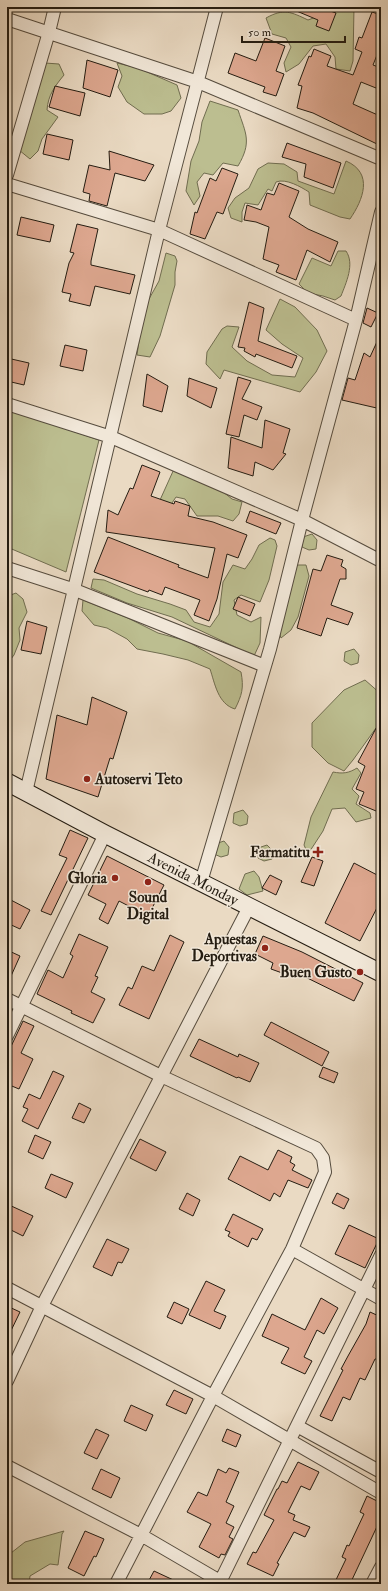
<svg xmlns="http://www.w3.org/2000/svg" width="388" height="1591" viewBox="0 0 388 1591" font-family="'IM FELL Double Pica',serif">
  <rect width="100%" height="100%" fill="#eadac3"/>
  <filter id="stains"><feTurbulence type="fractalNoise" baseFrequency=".005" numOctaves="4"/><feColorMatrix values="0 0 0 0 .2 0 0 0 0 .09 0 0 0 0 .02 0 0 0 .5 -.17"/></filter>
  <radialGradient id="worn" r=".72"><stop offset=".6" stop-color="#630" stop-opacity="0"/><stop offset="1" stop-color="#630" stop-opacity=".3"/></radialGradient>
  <path fill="#bcbe90" stroke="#706d50" d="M321,7h33l-1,54 -3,10 -14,-2 -1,-12 -9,-13 -13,2 -14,18 -13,8 -2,-9 7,-16 -5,-9 -14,-4 -6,-16c18,-10 25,-6 42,2l8,-3z
    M45,63l14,1 5,11c-9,11 -16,20 -17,35l11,7 -16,22 -4,12 -8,8 -11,-9z
    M117,63l21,5 39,17 4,13 -10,13 -9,3h-18l-17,-12 -9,-15 4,-11z
    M210,101l28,9c8,24 14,32 0,56l-15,-3 -10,12 -9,-2 -7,9 3,14 -6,9 -8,-14 5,-30 8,-20 3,-19z
    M346,161c28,12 17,39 4,58l-10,-2 -30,-12 -1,-13c-8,-5 -23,-14 -33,-10l-4,9 -4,-2 -10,16 -13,-2 -3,9v10l-11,-4 -3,-10 7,-10 14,-10 9,-19 10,-6 16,1 13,8 1,9 36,13z
    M338,251h8c9,13 0,32 -5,45l-6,4 -12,-4 -15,-3 -9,-9 13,-26 19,8z
    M166,253l9,3 2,5 -2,11v13l-15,51 -10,21 -13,-2 2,-14v-24l20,-36z
    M280,299l15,8 22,23 10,21 -11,21 -16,20 -76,-22 -4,9 -14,-15 1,-12 15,-23 5,-3 12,1 -7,20 15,14 25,14 23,2 8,-19 -21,-14 -16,-14z
    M7,409l92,31 -33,132 -59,-25z
    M174,469l43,18 15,12 10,3 -3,12 -6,7 -15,-5h-21l-12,-17 -9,-2 -6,9 -12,28 -9,5 -6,-7 17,-32z
    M312,534l5,6 -1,9 -7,1 -7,-3 1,-10z
    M270,538l5,2 2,6 -8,34 -9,22 -19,-7 -7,5 3,15 14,7 10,-5 -1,26 -6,13 -82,-39 -45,-14 -36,-15 2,-9 11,1 33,14 33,10 16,6 8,12 16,5 9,-13 4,-32 10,-17 12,4 7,-10 7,-14z
    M296,565h10l3,11 -11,41 -7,13 -10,8 -3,-9z
    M16,593l7,6 4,13 -8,16 1,12 -6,15 -7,9v-59l1,-9z
    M83,600l45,18 30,15 29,8 54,31c3,16 1,23 -6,37 -17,-5 -20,-25 -25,-40l-22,-9 -25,-6 -26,-5 -10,-10 -20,-11 -13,-3 -12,-14z
    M354,649l5,6 -1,8 -7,2 -7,-4 1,-9z
    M365,680l16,14v36l-5,-2 -23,32 -9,11 -16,-8 -16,-16v-24l32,-33z
    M357,768l4,5 -9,16 7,7 -3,8 14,9 1,5 -15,4 -11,-14 -13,1 -9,22 -15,23 -4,-9 7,-28 22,-45c10,2 16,1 24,-4z
    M243,810l5,6 -1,8 -7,2 -7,-3 1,-10z
    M224,841l5,6 -1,8 -7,2 -7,-3 1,-10z
    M267,845l6,6 -1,8 -8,2 -6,-3v-10z
    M254,871l5,6 4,14 -16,4 -8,-6 6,-15z
    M64,1531l-2,3 -4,31 -8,-1 -20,12 -1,8h-22v-32l4,1 14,-11z"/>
  <path fill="#dda78f" stroke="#241c11" d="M287,7h32l17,6 -7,18 -13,-5 2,-6z
    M372,12l9,3v30l-8,20 8,3v5l-5,15 -15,-6 -8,22 27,12 -3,28 -64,-31 -16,-5 5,-22 -4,-1 11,-29 2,1 3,-8 17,7 -4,10 26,9 9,-23 -7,-3 4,-12 3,1z
    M265,38l20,8 -9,25 8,3 -8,22 -13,-4 2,-5 -37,-14 7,-20 21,8z
    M87,60l31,10 -8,27 -27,-9z
    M55,86l30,7 -5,23 -31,-9z
    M47,134l26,6 -4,20 -26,-6z
    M287,143l54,20 -8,25 -29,-11 2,-13 -24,-7z
    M109,151l45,14 -9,16 -30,-8 -8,33 -18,-5 1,-7 -7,-2 6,-27 21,5z
    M222,168l16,6 -15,40 -6,-2 -12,27 -15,-5 5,-22 2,1 13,-35 6,3z
    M279,183l20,8 -10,26 19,12 30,13 -8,20 -23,-12 -11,30 -20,-8 3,-7 -16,-6 6,-32 -13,-5 -12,-2 3,-15 14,5 6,-17 7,2z
    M21,217l33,8 -4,17 -33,-7z
    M77,224l21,5 -7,32v4l44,10 -5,19 -35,-8 -5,20 -21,-5 2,-7 -9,-2 7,-29 5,-10 -4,-1z
    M249,302l15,6 -6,33 39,15 -5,12 -36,-14 -1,3 -11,-6 1,-3 -7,-1z
    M367,308l11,5 -7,14 -8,-4z
    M381,333v76l-39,-9 6,-22 7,2 9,-27 6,4z
    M65,345l22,5 -4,21 -23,-5z
    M7,358l22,5 -5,22 -17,-4z
    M147,374l21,12 -6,26 -19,-6z
    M238,377l13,4 -9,18 20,8 -5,13 -13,-5 -5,22 -13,-3z
    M189,378l28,10 -6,20 -24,-12z
    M265,420l25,9 -7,24 3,1 -13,16 -18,-8 -2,14 -25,-8 3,-31 31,11z
    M142,465l18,7 -9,24 23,8 1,-3 15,5 -2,10 25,6 34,13 -9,23 -11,-4 -10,45 -8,22 -15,-6 6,-15 -35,-13 -3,8 -13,-5 -1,2 -54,-20 14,-35 71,28 -1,2 30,11 7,-30 -109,-16 2,-22 10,5 12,-27 3,1z
    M250,511l31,12 -5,11 -30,-12z
    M327,555l16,5 -2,6 5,3v10h-6l-9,26 22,8 -5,12 -21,-7 -6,18 -24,-8 16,-59 8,2z
    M238,597l17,7 -5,12 -17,-7z
    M27,621l20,6 -6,27 -20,-4z
    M92,697l35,15 -14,47 -3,-1 -12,39 -52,-18 11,-64 30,10z
    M381,719v94l-22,-9 5,-12 -8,-3 9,-23 -7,-4z
    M70,830l18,8 -37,77 -10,-4 26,-53 -8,-3z
    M107,856l57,29 -16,31 -29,-15 -11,23 -9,-5 7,-15 -18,-9z
    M312,857l11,4 -9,25 -13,-4z
    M354,863l27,14v23l-21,41 -35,-18z
    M270,875l12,6 -6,14 -14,-7z
    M7,898l23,12 -10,19 -13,-6z
    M79,934l29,13 -13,29 3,1 -7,15 14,7 -12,24 -22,-10 1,-2 -35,-17 11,-24 15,8 10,-22 -3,-2z
    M170,935l14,7 -35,77 -30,-14 9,-18 4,2 10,-23 12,5z
    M263,936l39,16 61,31 -9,18 -67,-33 -2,6 -14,-5 2,-6 -18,-9z
    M7,950l13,6 -13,29z
    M23,1021l11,5 -13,27 12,6 -14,30 -12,-5v-29z
    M271,1022l58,30 -7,14 -58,-31z
    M199,1039l39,18 1,-3 20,9 -9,19 -12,-5 -1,1 -47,-22z
    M323,1067l15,6 -4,10 -15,-6z
    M53,1071l11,5 -26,53 -16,-8 6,-12 -5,-2 6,-13 11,5z
    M79,1103l12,6 -7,14 -12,-5z
    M35,1135l16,7 -8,17 -15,-7z
    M140,1139l26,13 -10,19 -26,-13z
    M278,1150l14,7 -2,5 5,3 -3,5 20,10 -4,8 -20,-8 -8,17 -6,-4 -4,8 -42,-22 12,-23 28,14z
    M51,1174l22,9 -7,15 -21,-10z
    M187,1193l13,7 -7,16 -14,-7z
    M337,1193l12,6 -5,10 -12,-6z
    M7,1204l26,12 -10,20 -16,-8z
    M233,1214l30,15 -6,11 -5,-2 -4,9 -20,-11 2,-4 -5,-2z
    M349,1225l30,14 -14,29 -30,-14z
    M107,1239l22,10 -7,14 -4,-1 -6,14 -19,-9z
    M206,1281l19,9 -11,21 12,5 -6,13 -31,-14z
    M321,1298l17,10 -14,26 -7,-4 -13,27 8,4 -7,13 -24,-11 8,-15 -27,-12 10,-22 33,16z
    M174,1302l15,7 -7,15 -15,-7z
    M7,1306l13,6 -13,27z
    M370,1312l11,5v34l-4,8h-2l-10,21 -5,-2 -10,22 -7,-3 -11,24 -12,-5 23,-46 -2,-1 7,-13 18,-32z
    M174,1390l19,9 -7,15 -20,-9z
    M131,1405l22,10 -7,16 -22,-10z
    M96,1429l13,6 -12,24 -13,-6z
    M227,1429l14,6 -5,12 -14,-6z
    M298,1462l21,10 -9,18 -9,-4 -13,26 7,3 -2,5 17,7 -5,10 -11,-5 -17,31 2,1 -6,12 -26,-12 6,-12 3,1 18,-33 -10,-5 13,-26h1l4,-8 5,2z
    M229,1468l10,4 -13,30 8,4 -8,17 8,4 -5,10 4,2 -8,16 -4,-1 -2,4 -20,-11 12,-23 -24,-12 11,-20 9,4 11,-27 8,4z
    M101,1469l19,9 -9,20 -19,-9z
    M367,1496l14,7v15l-31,66h-16l12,-25 -4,-2 5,-12 2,1 15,-32 -4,-2z
    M85,1531l19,8 -8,18 -2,-1 -10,20 -16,-8z
    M154,1571l28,13h-35z"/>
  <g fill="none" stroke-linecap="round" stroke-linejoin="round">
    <defs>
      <path id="street" d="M7,19l191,63 183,77
        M7,175l42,-143 6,-25
        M7,184l152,46 197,90
        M7,404l104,33 191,83 79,41
        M7,568l68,22 190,76
        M26,792l133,-562 58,-223
        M201,882l69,-233 32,-129 54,-200 25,-108
        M7,999l154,77 155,72 7,10 2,14 -33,77 -79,147 -97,188
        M7,1036l98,-202
        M292,1249l89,50
        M7,1288l206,108 168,97
        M7,1381l35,-75 207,-399
        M297,1426l84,46
        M7,1466l134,69 84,49
        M219,1584l162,-329
        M372,1584l9,-17"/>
      <path id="secondary" d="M7,782l98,52 276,139"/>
    </defs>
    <use href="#street" stroke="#564c3e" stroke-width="14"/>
    <use href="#secondary" stroke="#241c11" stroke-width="19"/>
    <use href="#street" stroke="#f1e7d8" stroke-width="12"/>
    <use href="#secondary" stroke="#f1e7d8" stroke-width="17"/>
  </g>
  <g fill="#8f2418" stroke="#f1e7d8" stroke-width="1.5">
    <circle cx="87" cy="779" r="4"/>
    <path d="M316 846h4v4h4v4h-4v4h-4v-4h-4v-4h4z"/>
    <circle cx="115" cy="878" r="4"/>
    <circle cx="148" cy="882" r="4"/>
    <circle cx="265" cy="948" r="4"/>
    <circle cx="360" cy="972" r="4"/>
  </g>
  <g text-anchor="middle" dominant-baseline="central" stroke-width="3" stroke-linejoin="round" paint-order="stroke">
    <g font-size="15" font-weight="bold" fill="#241c11" stroke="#f1e7d8" text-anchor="end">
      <text x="95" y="779" text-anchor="start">Autoservi Teto</text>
      <text x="310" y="852">Farmatitu</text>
      <text x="107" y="878">Gloria</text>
      <text x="148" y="897" text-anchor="middle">Sound<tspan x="148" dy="17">Digital</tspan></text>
      <text x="257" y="939">Apuestas<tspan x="257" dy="17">Deportivas</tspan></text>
      <text x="352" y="972">Buen Gusto</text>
    </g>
    <g font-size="15" fill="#241c11" stroke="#f1e7d8">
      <text transform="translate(193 879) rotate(27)">Avenida Monday</text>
    </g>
  </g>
  <rect width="388" height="1591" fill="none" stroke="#eadac3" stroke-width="24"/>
  <rect x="8" y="8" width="372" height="1575" fill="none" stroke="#241c11" stroke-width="2"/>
  <rect x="12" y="12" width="364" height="1567" fill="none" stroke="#241c11"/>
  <path d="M242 36v6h103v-6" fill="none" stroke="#241c11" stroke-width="2"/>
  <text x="248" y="36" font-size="12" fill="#241c11" stroke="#f1e7d8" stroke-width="3" paint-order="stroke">50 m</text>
  <rect width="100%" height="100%" filter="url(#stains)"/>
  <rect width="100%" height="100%" fill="url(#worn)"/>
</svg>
